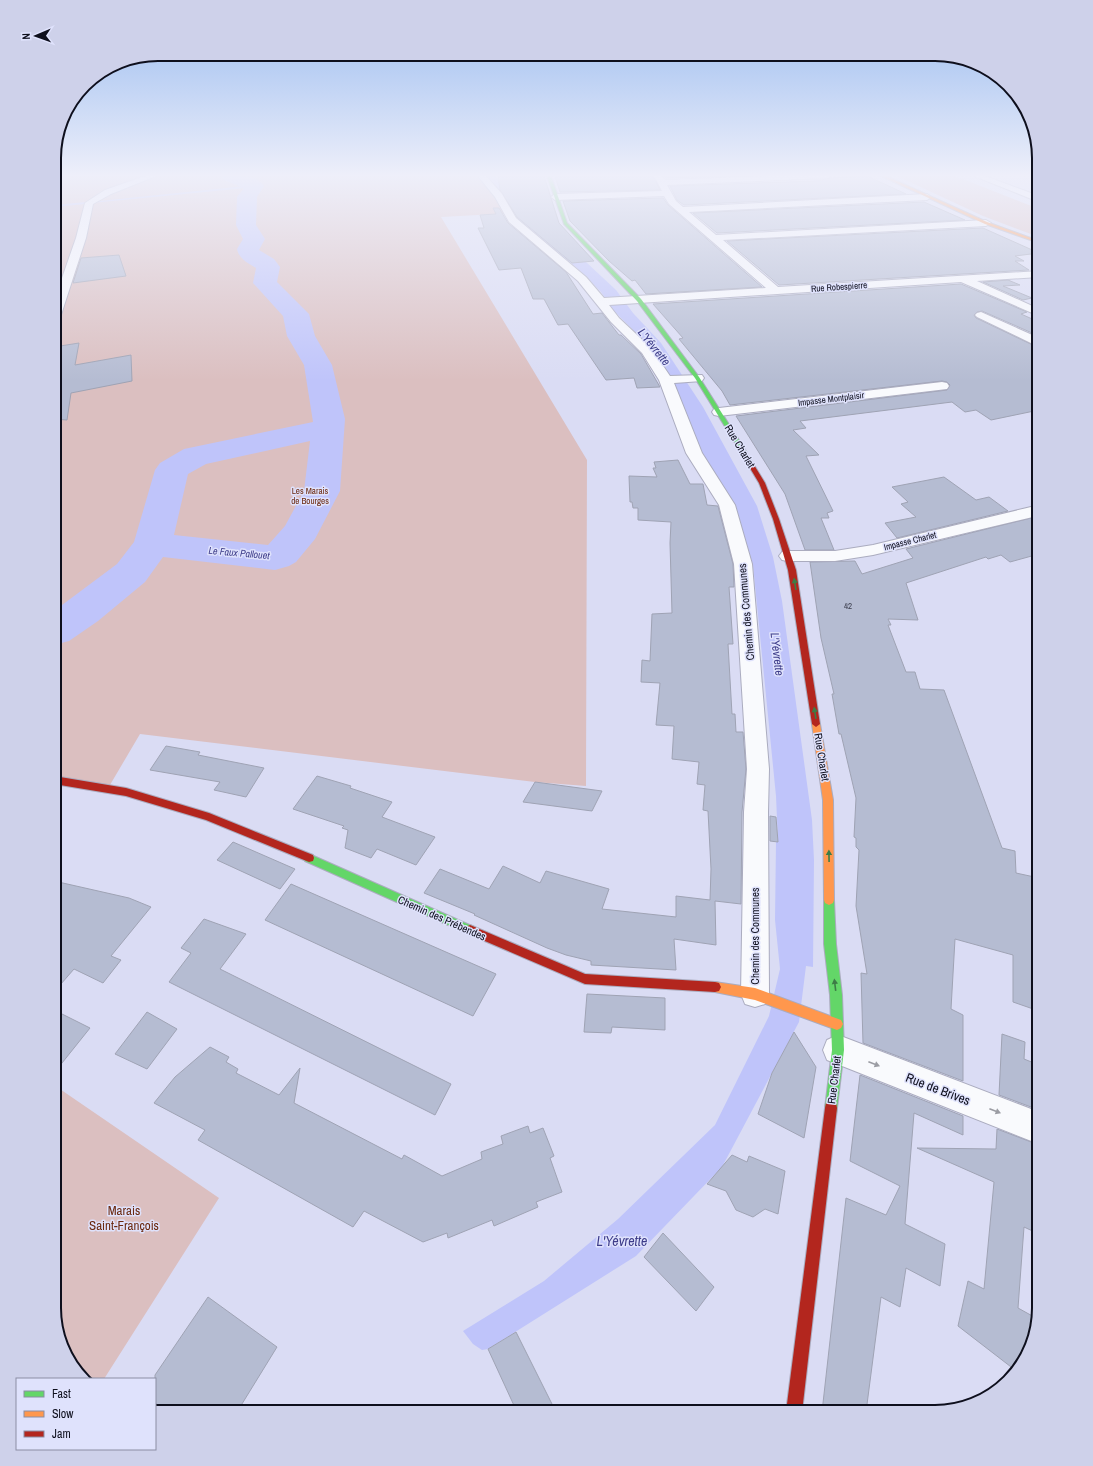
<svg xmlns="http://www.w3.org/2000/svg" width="1093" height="1466" viewBox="0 0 1093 1466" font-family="'Archivo Narrow',sans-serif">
  <rect width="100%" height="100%" fill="#dadcf4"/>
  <path fill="#dbbfc0" d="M54,176h437l28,35 -5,2 -73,4 146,243 -1,326 -51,-4 -395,-48 -33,56 -53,-10z
    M897,176h58l84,33v28l-56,-21z
    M54,1085l165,113 -115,181h-17l-19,-19 -14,-52z"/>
  <path fill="#bfc4fa" d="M488,176h6l86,84 2,2h4l30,28 17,23 28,30 42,64 54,99 16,51 9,44 30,219 2,40 -1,107 -7,-1 -7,56 -77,145 -86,89 -148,93 -6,1 -9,-6 -10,-13 81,-50 74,-62 97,-94 54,-109 11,-47 -5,-49 1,-78h2l-2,-46 -23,-231 -18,-59 -36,-59 -30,-70 -15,-26 -40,-40 -13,-19 -23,-23 -60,-49 -13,-23 -12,-11z
    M252,186h7l-5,9 -1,29 7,14 -7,11 21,12 2,3 -3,19 30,27 10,37 9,11 5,28 11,25v14l-7,36 -3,29 -6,17 -9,17 -17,23 -12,13 -7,4 -111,-17 -4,2 -17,19 -34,31 -57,48v-15l76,-56 25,-32 123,15 25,-28 19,-36 6,-63 -12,-73 -16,-23 -4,-25 -31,-26 3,-20 -20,-14 5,-12 -7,-15z"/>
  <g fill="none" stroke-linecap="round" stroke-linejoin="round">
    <path fill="#bfc4fa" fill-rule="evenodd" d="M255,185l1,2 -164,16 -2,-1z
      M86,202l-1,2 -31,3v-2z"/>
    <path fill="#bfc4fa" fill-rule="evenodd" d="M221,176c14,0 34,-3 43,10l-7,11 -1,28 9,14 -6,11 15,9 6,8 -3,15 32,32 6,22 17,29 13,54 -5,72 -25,48 -19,23 -7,4 -14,4 -112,-13 -18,25 -47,39 -29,20 -15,4v-34l63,-47 17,-22 21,-72 5,-7 24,-14 129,-27 -9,-57 -17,-29 -4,-20 -30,-33 3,-15c-8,-5 -17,-9 -19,-19l6,-10 -7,-14 1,-28 7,-9 -20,-8zM310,441l-6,50 -19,35 -17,19 -94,-10 14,-61 18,-10z"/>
  </g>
  <path fill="#b5bcd2" stroke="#9fa3b4" d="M498,176h46l15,47 35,38 -22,2 -55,-46 -17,-27z
    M555,176h98l7,14 -100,2z
    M664,176h69l-67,2z
    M867,176l39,18 -222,11 -7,-5 -7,-14 146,-5 15,-3z
    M663,198l5,7 94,82 -116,7 -11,-14 -3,1 -23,-20 -39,-40 -7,-20z
    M924,202l41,18 -248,13 -24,-20z
    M493,208h6l9,15 58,49 27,42 9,-1 17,22h2l20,19 19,33 -23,1 -3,-10 -28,2 -38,-56 -10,1 -14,-26h-11l-12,-31 -22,2 -21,-42h6l-4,-13 16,-1z
    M983,228l56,25 -24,3 9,5h-9l14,9 -250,15 -52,-44z
    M119,255l7,21 -53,7 8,-25z
    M1008,280l12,5 -17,1 29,12 -9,2 -40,-18z
    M961,284l66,28 -6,2 18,8v14l-57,-25 -5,1 -3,3 2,3 63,30v62l-48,10 -15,-10 -11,2 -13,-10 -152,19 6,7 -13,2 26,25 -13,1 27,55 -6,2 2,5h-8l13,32h-29l-20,-56 -49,-78 211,-26 3,-5 -3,-3 -5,-1 -212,24 -8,-14 -43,-52 4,-1 -30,-34z
    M79,343l-4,22 56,-10 1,26 -61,12 -4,27 -13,-1v-72z
    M678,460l12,24h13l4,21 11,1 15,58 1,23h-5l4,57h-5l4,70h3l1,18h7l3,37 -4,43 -1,92 -26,-3 1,44 -42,-6 2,31 -85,-5v-4l-25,-6 -19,-7 -73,-33 1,-1 -51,-21 16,-24 49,20 14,-23 37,17 6,-12 63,18 -7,20 74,8v-21l34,4 1,-31 -3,-58 -5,-1 2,-25 -8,-1 2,-22 -27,-3 2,-33 -18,-1 4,-42 -19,-1 1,-22 8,1 2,-47 20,-1 -2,-70 1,-21 -33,-2v-12h-5l-1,-6h-2l-1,-26 28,1 -4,-9h3l-2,-6z
    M944,477l32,23 13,-3 19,14 -111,27 -12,-15 31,-6 -15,-13 7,-2 -16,-15z
    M1039,516v27l-6,2 6,4v5l-29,8 -9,-7 -13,4 -2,-2 -80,26 12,37 -30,-1 3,6h-3l18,47h9l5,17 24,1 58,158 13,3 1,22 23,5v133l-26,-9v-47l-58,-16 -4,70 12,6v66l-100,-38 -2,-70 6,1 -11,-68 3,-56 -3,-3v-9l-2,-1 2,-39 -15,-64h-2l-7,-40h2l-13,-56 -11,-76 45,-1 7,13 51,-16 -7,-9z
    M166,746l34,6 -2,3 66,13 -18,29 -32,-7 6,-8 -70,-12z
    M317,776l34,10 -1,2 42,14 -10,15 53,20 -19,28 -39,-16 -6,9 -26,-10 3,-18 -6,-2 2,-2 -51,-17z
    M535,782l67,9 -10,20 -69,-9z
    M770,816l6,1 2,25 -8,-1z
    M233,842l62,27 -15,20 -63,-29z
    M54,881l75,17 22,9 -40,49 10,4 -18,23 -29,-14 -20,23z
    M291,884l205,90 -23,42 -208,-96z
    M204,919l42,15 -26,35 231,115 -16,31 -266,-133 22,-29 -10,-5z
    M587,994l78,4v32l-53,-3 -1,6 -27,-1z
    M54,1010l36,18 -36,45z
    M147,1012l30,17 -30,40 -32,-15z
    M794,1032l22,35 -12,71 -46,-24 14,-41z
    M1002,1034l23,8 -1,17 15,6v45l-40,-15z
    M210,1047l19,10 -3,5 12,7 -2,4 43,22 21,-27 -6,35 108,56 2,-4 38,21 40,-17 -1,-7 22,-8 -2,-8 27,-10 2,7 13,-5 11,28 -4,2 12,34 -26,10 2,5 -44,19 -2,-6 -44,18 -1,-5 -24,9 -59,-31 -11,16 -155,-87 7,-10 -51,-27 21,-26z
    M860,1075l103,41v19l-49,-22 -9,111 40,20 -5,42 -34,-18 -6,39 -19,-10 -15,115h-44l24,-214 40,17 14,-29 -50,-25z
    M997,1129l42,16v89l-15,-7 -6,81 18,10 -11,42 -10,10 -57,-44 10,-45 16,8 10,-107 -77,-34 79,1z
    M732,1155l15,7 2,-6 36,15 -7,43 -13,-5 -12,8 -17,-7 -10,-19 -19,-7z
    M663,1233l51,54 -18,24 -52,-54z
    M208,1297l69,50 -40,65h-82v-37z
    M516,1332l40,80h-39l-29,-63z"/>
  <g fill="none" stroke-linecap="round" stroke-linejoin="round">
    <defs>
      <path id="street" d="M145,176h11l-45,18 -18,10 -7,34 -26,80 -6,3v-20l22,-63 9,-35 20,-13z
        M478,176h8l16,18 14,24 70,59 18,21 162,-10 -97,-84 -5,-8 -109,4 -4,-3 4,-3 107,-3 -8,-15h8l3,4 106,-4h60l-4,2 -160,7 9,16 7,6 244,-13 4,3 -4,3 -238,12 27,23 270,-15 5,3 -5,3 -263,14 55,47 261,-16v6l-62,4 62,28v7l-78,-34 -352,23 10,13 32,30 19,28 32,-1 2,3 -2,3 -28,2 28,70 33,52 17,59 17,205 -1,43 1,182 -4,10 -10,3 -10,-3 -4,-10 3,-182 3,-43 -13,-205 -15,-59 -33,-52 -27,-73 -17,-27 -31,-31 -33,-41 -69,-59 -14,-25z
        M974,176h11l54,20v6z
        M981,312l58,26v9l-62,-30 -2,-2 2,-2z
        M942,382l5,1 2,3 -2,3 -228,27 -5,-1 -2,-3 2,-3 5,-1z
        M1031,507l6,1 2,4 -2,4 -164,39 -38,6h-47l-6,-1 -3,-4 3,-4 6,-1h47l38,-6z
        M838,1035l201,77v32l-212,-84 -4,-10 4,-10z"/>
      <path id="fast" d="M547,176h4l16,47 74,76 58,78 48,76 -1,1h-4l-47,-76 -58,-77 -73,-77z
        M309,854l165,73 2,3 -2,3 -4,2 -4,-2 -161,-72 -1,-3 1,-3z
        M829,895l4,2 1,3 2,44 6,51 2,55 -7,58 -1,5 -5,1 -5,-1 -1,-5 7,-58 -2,-55 -6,-51v-44l1,-3z"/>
      <path id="slow" d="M881,176h5l101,46 52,19v2l-54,-19z
        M816,721l4,3 13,76 1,100 -1,3 -4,2 -4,-2 -1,-3 -1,-100 -11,-76z
        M715,982l40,6 86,32 2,4 -2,4 -4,2 -82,-30 -40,-8 -4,-1 -2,-4 2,-4z"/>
      <path id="jam" d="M742,452h4l19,31 14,36 17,51 24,154 -4,3 -4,-3 -24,-154 -15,-51 -14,-36 -18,-30z
        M54,776l72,12 83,25 104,42 1,3 -1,3 -4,1 -103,-42 -80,-24 -72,-12z
        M470,925l115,49 130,8 4,1 2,4 -2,4 -4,1 -130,-8 -119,-51 -2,-3 2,-3z
        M831,1102l5,1 1,5 -35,304h-16l39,-304 1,-5z"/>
    </defs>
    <use href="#street" stroke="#abacbf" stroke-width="2"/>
    <use href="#fast" stroke="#abacbf" stroke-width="2"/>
    <use href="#slow" stroke="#abacbf" stroke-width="2"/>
    <use href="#jam" stroke="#abacbf" stroke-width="2"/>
    <use href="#street" fill="#f9fafd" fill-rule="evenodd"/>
    <use href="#fast" fill="#63d668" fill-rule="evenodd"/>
    <use href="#slow" fill="#ff974d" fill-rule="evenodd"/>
    <use href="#jam" fill="#b3261e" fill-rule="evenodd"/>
  </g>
  <defs><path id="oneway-solid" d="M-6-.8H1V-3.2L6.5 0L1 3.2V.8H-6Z"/></defs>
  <g fill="#3d7c46">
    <use href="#oneway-solid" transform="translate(795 584) rotate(-99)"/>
    <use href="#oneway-solid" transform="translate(815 713) rotate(-99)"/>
    <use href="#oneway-solid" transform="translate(829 856) rotate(-91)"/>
    <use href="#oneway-solid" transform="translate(835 985) rotate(-97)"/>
  </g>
  <g fill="#9b9ca3">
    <use href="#oneway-solid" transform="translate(874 1064) rotate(21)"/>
    <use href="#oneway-solid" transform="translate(995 1111) rotate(21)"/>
  </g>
  <linearGradient id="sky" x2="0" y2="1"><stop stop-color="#97baef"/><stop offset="0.46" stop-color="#eeeffa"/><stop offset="1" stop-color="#eeeffa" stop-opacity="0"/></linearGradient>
  <rect width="1093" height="381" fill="url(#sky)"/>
  <g text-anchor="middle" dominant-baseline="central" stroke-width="3" stroke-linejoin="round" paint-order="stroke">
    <g font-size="9" fill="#0e0f1d" stroke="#dfe2fc">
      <text transform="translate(839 287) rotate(-4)">Rue Robespierre</text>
      <text transform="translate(831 399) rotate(-7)">Impasse Montplaisir</text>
      <text transform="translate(910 541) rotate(-14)">Impasse Charlet</text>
    </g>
    <g font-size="9" fill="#6b290f" stroke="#dfe2fc">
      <text x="310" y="491">Les Marais<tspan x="310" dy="10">de Bourges</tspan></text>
    </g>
    <g font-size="9" fill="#383a4a">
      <text x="848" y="606">42</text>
    </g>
    <g font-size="10" font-style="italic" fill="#3d3c89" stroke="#dfe2fc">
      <text transform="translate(239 553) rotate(5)">Le Faux Pallouet</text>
    </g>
    <g font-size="11" fill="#0e0f1d" stroke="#dfe2fc">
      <text transform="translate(740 446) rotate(59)">Rue Charlet</text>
      <text transform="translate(746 612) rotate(-95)">Chemin des Communes</text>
      <text transform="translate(822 757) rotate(81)">Rue Charlet</text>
      <text transform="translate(442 918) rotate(24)">Chemin des Prébendes</text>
      <text transform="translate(755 936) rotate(-90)">Chemin des Communes</text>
      <text transform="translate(834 1080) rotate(-83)">Rue Charlet</text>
    </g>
    <g font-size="12" font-style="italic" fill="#3d3c89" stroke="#dfe2fc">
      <text transform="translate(654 347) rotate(51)">L'Yévrette</text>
      <text transform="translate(777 654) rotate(83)">L'Yévrette</text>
    </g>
    <g font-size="13" fill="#0e0f1d" stroke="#dfe2fc">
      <text transform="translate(938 1089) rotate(21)">Rue de Brives</text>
    </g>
    <g font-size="13" fill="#6b290f" stroke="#dfe2fc">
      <text x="124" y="1210">Marais<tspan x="124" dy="15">Saint-François</tspan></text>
    </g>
    <g font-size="14" font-style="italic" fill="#3d3c89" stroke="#dfe2fc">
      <text x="622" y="1241">L'Yévrette</text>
    </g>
  </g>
  <path d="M0 0H1093V1466H0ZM158 61H935A97 97 0 0 1 1032 158V1308A97 97 0 0 1 935 1405H158A97 97 0 0 1 61 1308V158A97 97 0 0 1 158 61Z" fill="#ced1ea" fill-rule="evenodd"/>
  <path fill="none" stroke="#0e0f1d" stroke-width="2" d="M158 61H935A97 97 0 0 1 1032 158V1308A97 97 0 0 1 935 1405H158A97 97 0 0 1 61 1308V158A97 97 0 0 1 158 61Z"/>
  <rect x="16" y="1378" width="140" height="72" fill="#dfe2fc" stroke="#8b8ea3"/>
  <rect x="24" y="1391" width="20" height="6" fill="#63d668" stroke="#8b8ea3"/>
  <text x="52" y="1398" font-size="12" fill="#0e0f1d">Fast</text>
  <rect x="24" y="1411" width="20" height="6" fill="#ff974d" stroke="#8b8ea3"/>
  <text x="52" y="1418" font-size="12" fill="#0e0f1d">Slow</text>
  <rect x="24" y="1431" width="20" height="6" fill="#b3261e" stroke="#8b8ea3"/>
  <text x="52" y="1438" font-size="12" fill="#0e0f1d">Jam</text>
  <g transform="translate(36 36) rotate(268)" stroke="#dfe2fc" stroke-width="3" paint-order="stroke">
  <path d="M0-3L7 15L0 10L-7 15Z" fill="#0e0f1d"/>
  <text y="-6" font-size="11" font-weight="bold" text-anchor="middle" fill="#0e0f1d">N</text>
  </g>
</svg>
